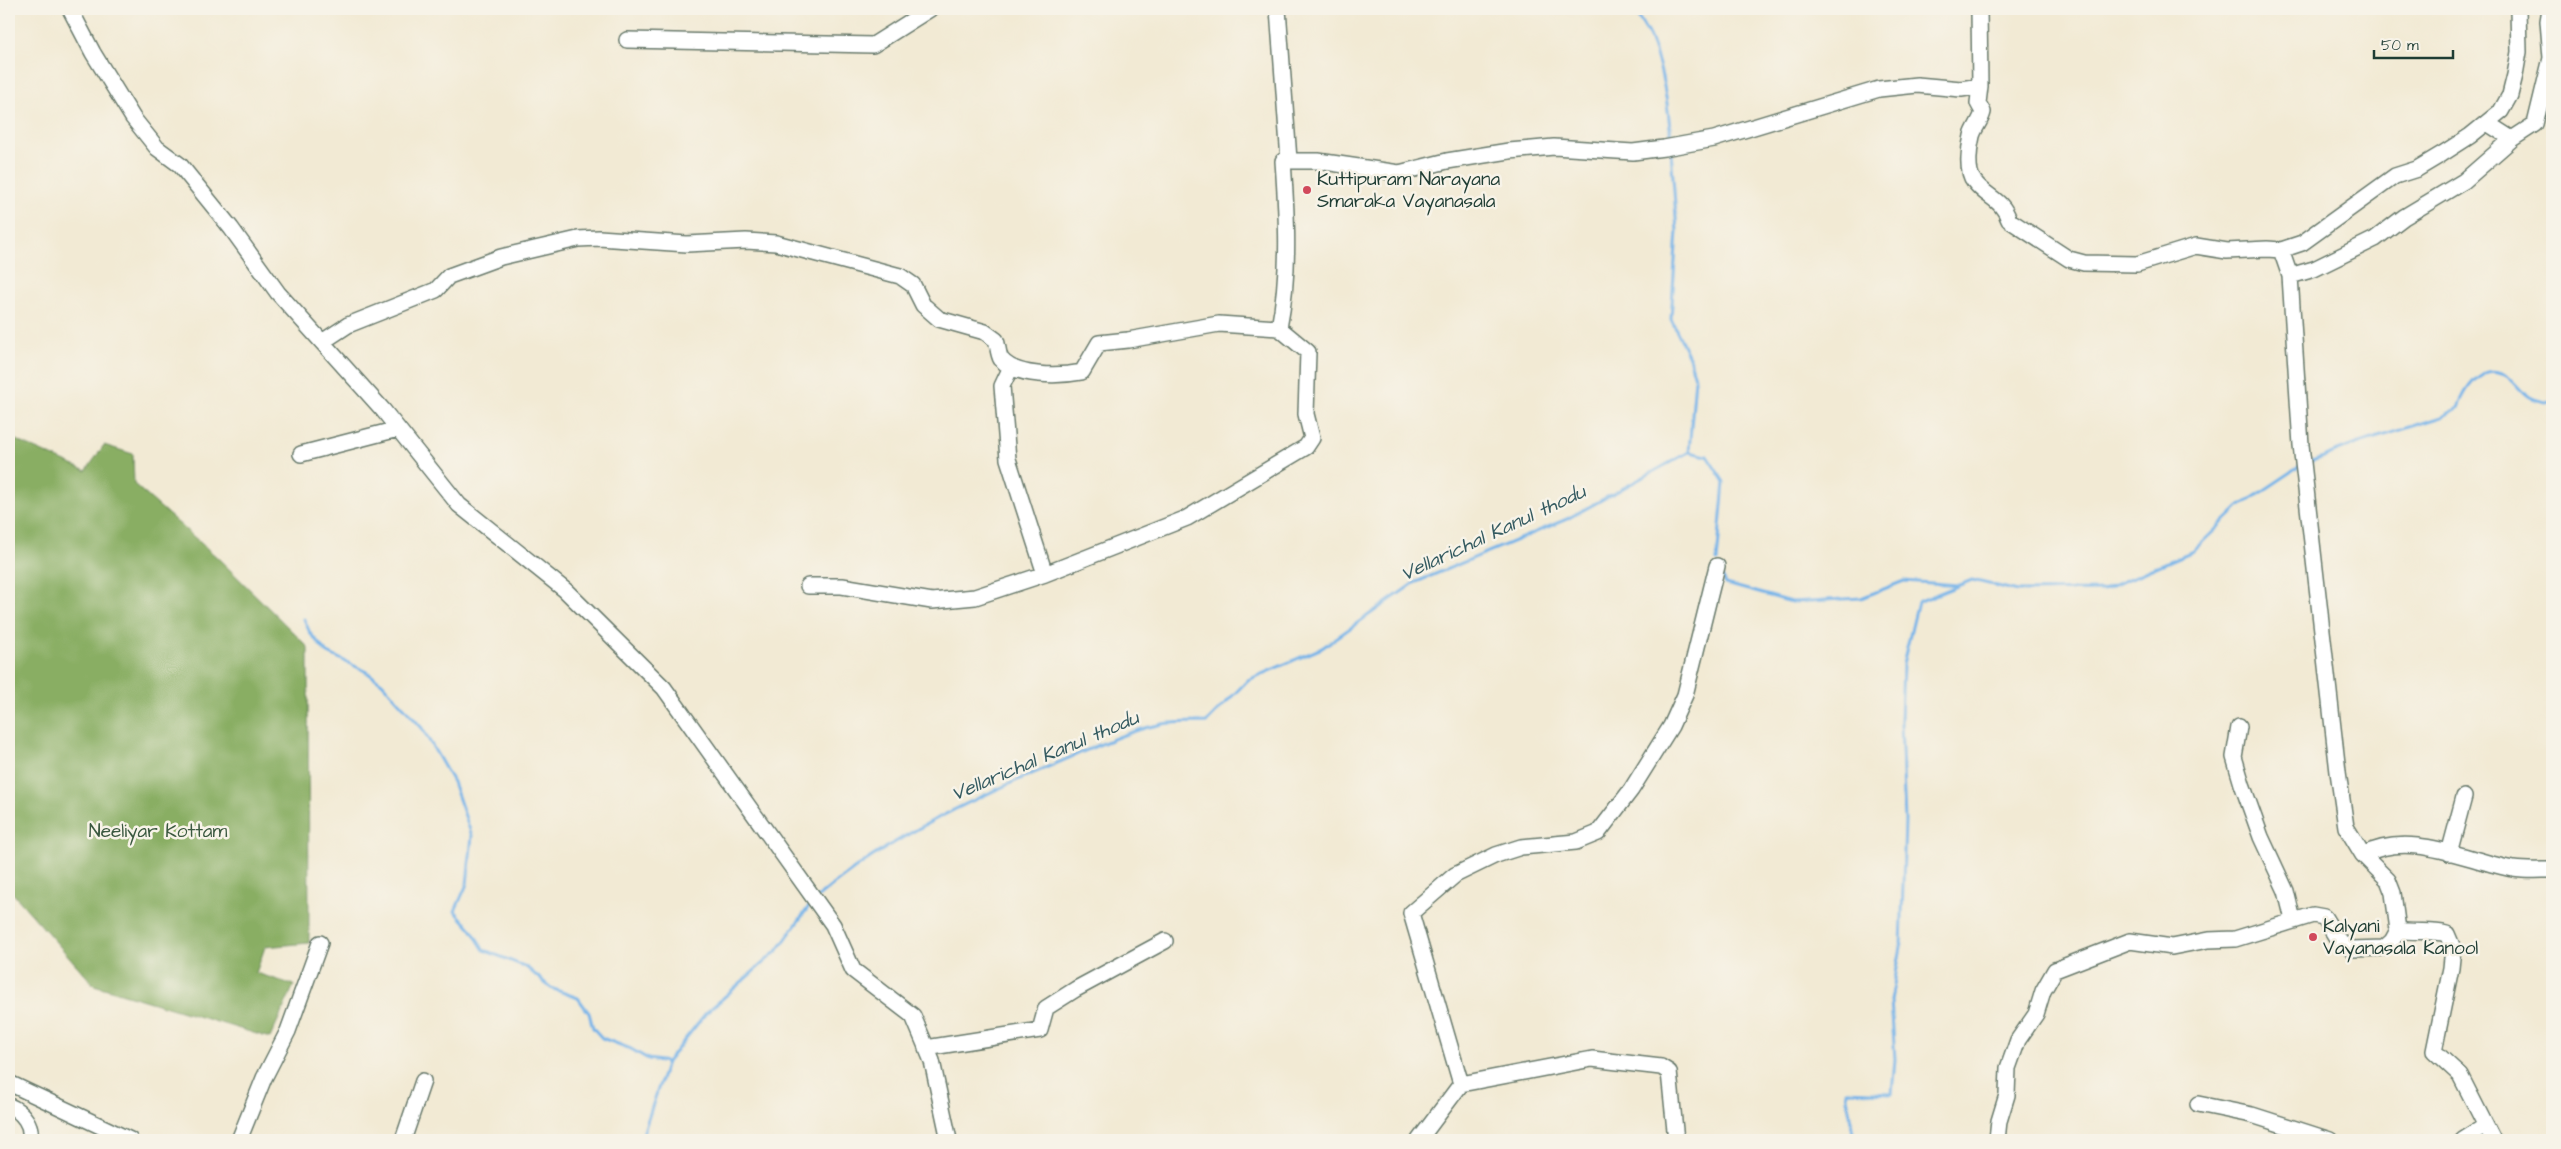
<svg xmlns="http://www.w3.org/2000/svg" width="2561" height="1149" viewBox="0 0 2561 1149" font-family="'Architects Daughter',sans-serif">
  <rect width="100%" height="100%" fill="#f7f3e8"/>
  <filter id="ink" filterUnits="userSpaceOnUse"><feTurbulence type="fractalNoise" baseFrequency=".02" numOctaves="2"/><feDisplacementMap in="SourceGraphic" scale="10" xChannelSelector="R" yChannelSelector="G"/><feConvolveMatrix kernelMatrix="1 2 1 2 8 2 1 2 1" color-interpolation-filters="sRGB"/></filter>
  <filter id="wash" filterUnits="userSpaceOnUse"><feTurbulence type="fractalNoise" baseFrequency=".0096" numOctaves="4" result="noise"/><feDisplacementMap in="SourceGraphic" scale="20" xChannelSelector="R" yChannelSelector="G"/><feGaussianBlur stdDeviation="1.12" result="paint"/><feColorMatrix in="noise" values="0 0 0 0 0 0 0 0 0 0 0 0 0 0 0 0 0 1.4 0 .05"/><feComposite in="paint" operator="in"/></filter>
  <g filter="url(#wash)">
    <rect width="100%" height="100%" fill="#f2ead4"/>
    <path fill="#89ae63" stroke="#54764c" d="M9,437l77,34 18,-26 29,9 1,30 85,75 89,88 1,296 -44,4 -9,26 38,12 -24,53 -176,-53 -85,-96z"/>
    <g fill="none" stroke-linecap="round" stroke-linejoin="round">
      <path stroke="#76b4e9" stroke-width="3" d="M1636,9c2,12 11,20 15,31 12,32 18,69 20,102
        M1671,151l6,80 -6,88 18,38 6,21 -6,74
        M2307,463l49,-19 86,-27 16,-9c6,-17 22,-44 44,-35 11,5 17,18 27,24 6,3 17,5 23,6
        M1721,574l5,10 66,18 69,-4 43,-17 55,4
        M304,619l6,14 16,19 39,19 17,12 40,45 31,54 19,54 -5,48 -12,27 16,18 13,21 42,17 25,21 27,10 11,15 4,15 9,10 29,11 17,10 19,3
        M818,897c72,-61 158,-100 244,-136 31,-13 62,-29 96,-36 15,-4 33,-2 49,-3l41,-42 74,-32 92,-65 153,-64 122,-67 18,4 17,26 -7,79
        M641,1140l26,-78 39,-49 72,-63 34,-48
        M1854,1140l-8,-49 46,2 3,-34 -4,-59 10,-53 4,-126 -4,-99 2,-58 15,-62 54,-22 46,11 85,-1 90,-39 46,-44 60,-40"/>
    </g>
  </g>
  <g filter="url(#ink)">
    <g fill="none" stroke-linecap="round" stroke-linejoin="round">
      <defs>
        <path id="minor" d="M70,9l23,44 40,65 24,30 23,17 51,63 47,65 105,117 76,95 106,85 99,98 169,237 20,45 60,46 19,45 17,79
          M1278,9l11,151
          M627,40l246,5 57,-36
          M1980,86l-2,17 5,9c-2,9 -9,16 -11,24 -3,12 -6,35 2,45 12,17 28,17 35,39l60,39 15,4 53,1 59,-18 31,5 40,-2 14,1 9,26 11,169 37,327 8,55 17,28
          M2487,123l25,16
          M2281,250l21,-7 93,-67 22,-7 25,-15 28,-18 31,-25 9,-16 5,-20 4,-23 -1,-43
          M2290,276l24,-7 61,-30 29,-22 60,-36 48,-42 23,-15 16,-66 -3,-37 2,-12
          M322,342l26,-17 88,-35 13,-14 52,-19 77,-18 21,-1 88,6 59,-3 30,2 124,33 13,9 10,20 16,14 46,13 11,8c2,5 2,14 5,19 15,19 60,17 81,13l17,-29 29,-3 91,-16 60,4c11,-56 8,-110 4,-167h35l81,12 48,-12 62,-10 45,-4 79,5 31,-4 50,-9 165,-50 38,-4 44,4 19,-3 -1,-77
          M1011,367l-9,19 6,73 37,115
          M301,454l97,-25
          M808,586h34l90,15 43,-4 70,-23 142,-56 119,-71 6,-9 -6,-24 2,-62 -29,-24
          M2239,727l-5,30 8,27 19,53 25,54 7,29
          M2449,853l15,-56
          M926,1048l114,-18 6,-22 30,-19 89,-48
          M9,1083l121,57
          M1461,1084l-50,-171 44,-38 41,-20 25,-8 55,-5 22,-9 33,-43 40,-64 14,-31 32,-129
          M2198,1104l54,11 78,25
          M9,1106c13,5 25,20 20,34
          M239,1140l25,-62 24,-47 32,-88
          M403,1140l20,-59
          M1419,1140l42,-56 131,-25 69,8 8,5 7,68
          M1997,1140l2,-19 8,-26 1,-27 10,-28 18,-26 7,-23 12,-21 75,-29 42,6 36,-7 27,-1 78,-24 11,2 14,23 13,9 33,-1 8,-7 6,-11
          M2463,1140l22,-14
          M2493,1140l-33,-65 -26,-24 17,-83 2,-20 -6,-14c-16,-4 -32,-1 -49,-4l-5,-37 -5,-13 -25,-25c47,-25 102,5 150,14 13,2 27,1 39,1"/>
      </defs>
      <use href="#minor" stroke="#697a6c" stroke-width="18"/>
      <use href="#minor" stroke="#fff" stroke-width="15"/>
    </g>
  </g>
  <g fill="#d1495b" stroke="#f7f3e8" stroke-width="2">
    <circle cx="1307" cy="190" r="5"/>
    <circle cx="2313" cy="937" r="5"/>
  </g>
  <g text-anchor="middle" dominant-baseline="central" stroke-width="5" stroke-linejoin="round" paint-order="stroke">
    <g font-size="19" fill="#1f3d34" stroke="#f7f3e8" text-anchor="start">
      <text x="1317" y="179">Kuttipuram Narayana<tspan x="1317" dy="22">Smaraka Vayanasala</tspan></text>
      <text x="2323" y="926">Kalyani<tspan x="2323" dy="22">Vayanasala Kanool</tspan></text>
    </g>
    <g font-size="19" fill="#3b5940" stroke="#f7f3e8">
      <text x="158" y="831">Neeliyar Kottam</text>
    </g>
    <g font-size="20" font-style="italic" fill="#355b61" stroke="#f7f3e8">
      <text transform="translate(1493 533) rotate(-25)">Vellarichal Kanul thodu</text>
      <text transform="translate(1045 756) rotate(-23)">Vellarichal Kanul thodu</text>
    </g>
  </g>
  <rect width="2561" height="1149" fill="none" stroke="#f7f3e8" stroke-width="30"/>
  <path d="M2374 50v8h79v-8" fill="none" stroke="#1f3d34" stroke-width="2.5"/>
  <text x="2381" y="50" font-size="15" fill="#1f3d34" stroke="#f7f3e8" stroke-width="4" paint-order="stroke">50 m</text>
</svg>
